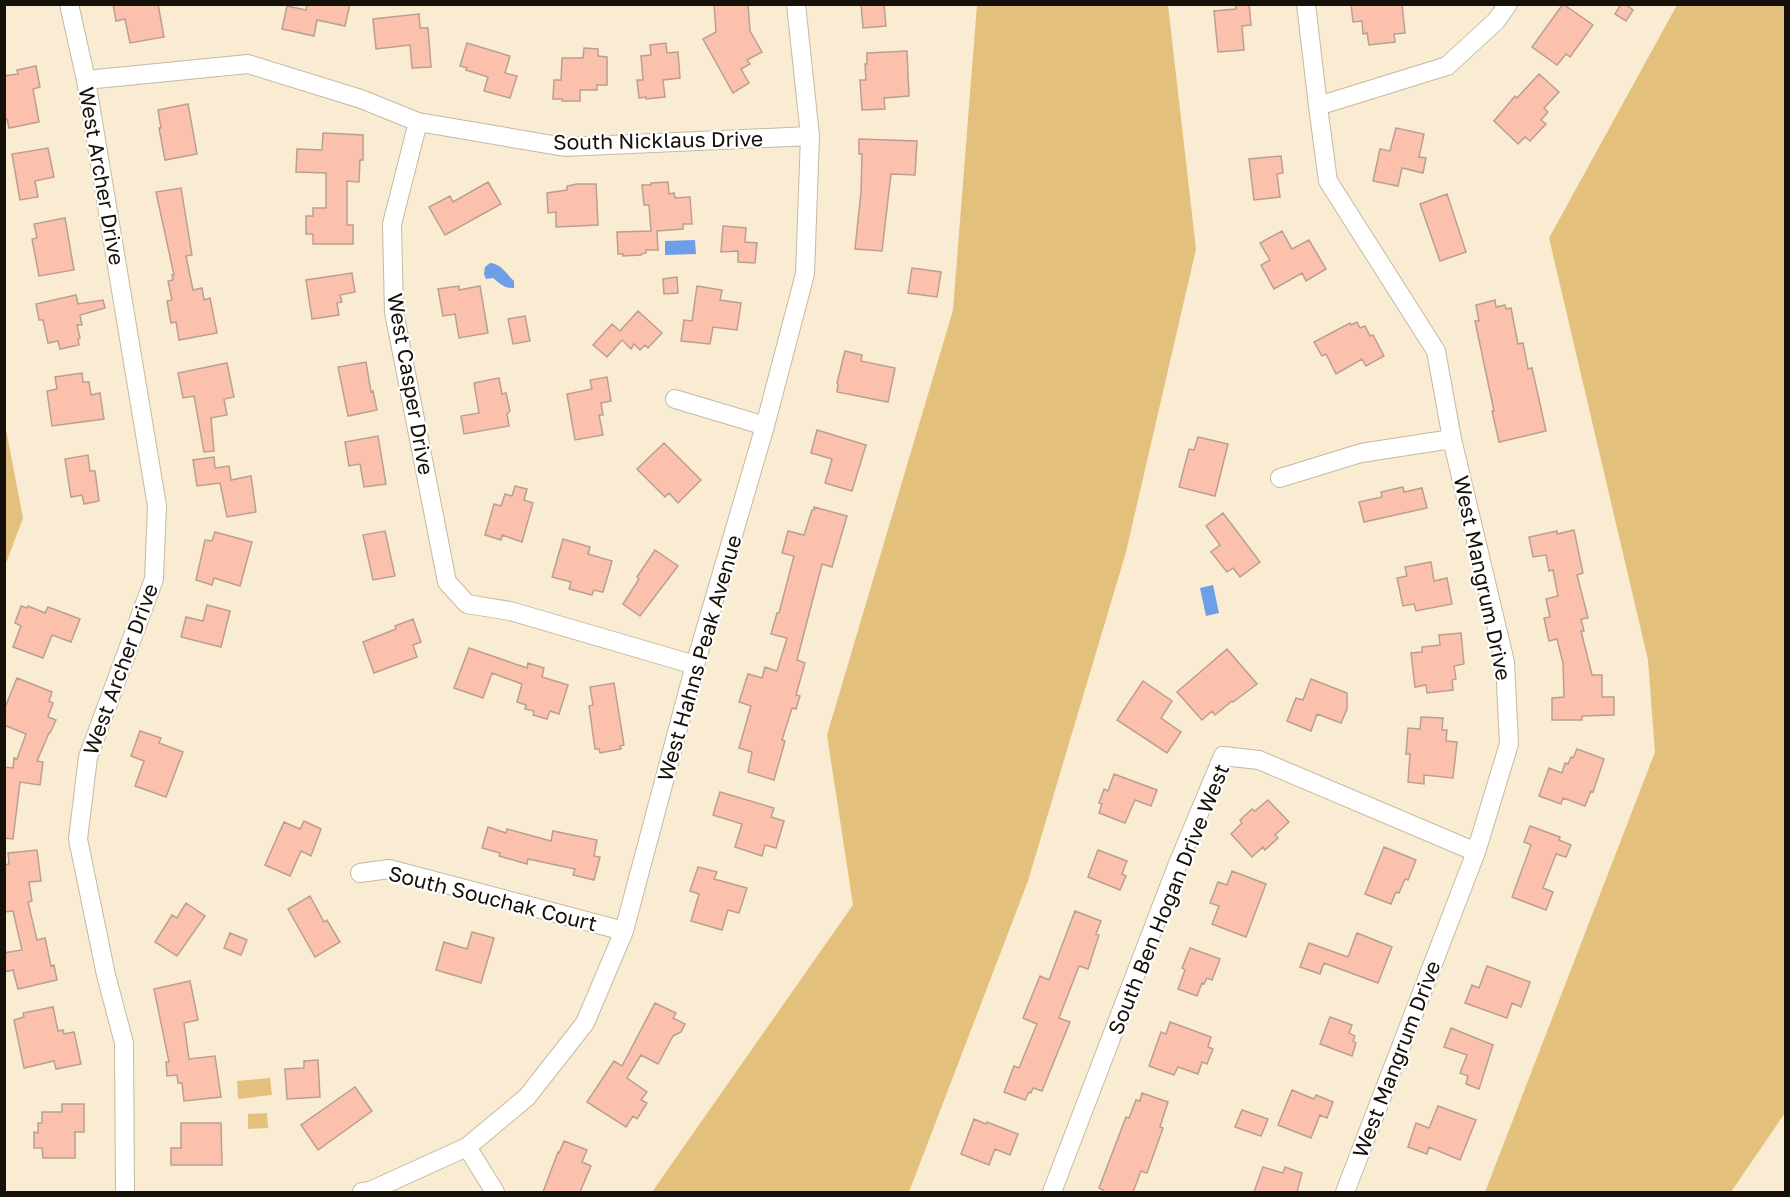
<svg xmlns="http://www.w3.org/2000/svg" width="1790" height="1197" viewBox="0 0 1790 1197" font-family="'Golos Text',sans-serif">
  <rect width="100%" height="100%" fill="#faecd2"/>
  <path fill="#e3c17d" d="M977,5h191l28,244 -70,303 -98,329 -119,311h-257l201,-287 -26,-170 126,-425z
    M1677,5h108v1108l-54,79h-246l170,-440 -7,-92 -99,-422z
    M5,424l18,94 -18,48h-1z
    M270,1078l2,17 -34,4 -1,-18z
    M267,1113l1,15 -20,1v-15z"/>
  <path fill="#6e9ee8" d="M695,240l1,14 -31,1v-14z
    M490,263c12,1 16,11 24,18v7c-9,1 -15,-5 -21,-10l-7,1 -2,-5 1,-7z
    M1213,585l6,28 -13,3 -6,-28z"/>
  <path fill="#fbc1ac" stroke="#bb9e94" stroke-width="1.5" d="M113,4h45l6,33 -34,6 -5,-24 -9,2z
    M307,4h43l-5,22 -28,-6 -3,16 -32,-7 5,-23 19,4z
    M714,4h34l2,27 12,21 -15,8 3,4 -9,5 8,14 -16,10 -30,-54 13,-7z
    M861,4h23l2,22 -23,2z
    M1235,4h14l2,21 -9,1 2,24 -26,2 -4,-41 22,-2z
    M1351,4h51l3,29 -11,1 1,8 -26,3 -2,-12 -4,1 -1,-13 -9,1z
    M1563,4l30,21 -23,32 -4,-3 -9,11 -25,-18z
    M1621,4h4l8,6 -7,11 -11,-7z
    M419,14l1,14h8l3,39 -19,1 -2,-23 -34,4 -3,-30z
    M467,43l43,13 -5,17 12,3 -7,22 -26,-7 4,-14 -22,-7 1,-2 -7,-2z
    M666,43l1,10 11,-1 2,26 -17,2 2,17 -19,2v-2l-7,1 -2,-18h6l-2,-24 10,-1 -1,-10z
    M584,48l14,1v7l9,1v28h-10v5h-17v11h-18v-2h-9l1,-19h7l1,-22h21z
    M907,51l2,45 -25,2 1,11 -23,1 -2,-30h6l-1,-16h2v-11z
    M36,66l4,21 -7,2 6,33 -30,6 -2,-9h-3v-43l14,-2 -1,-4z
    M1539,74l20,18 -15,16 4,4 -7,8 5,4 -16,17 -5,-4 -7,7 -24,-23 21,-25 2,2z
    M188,104l9,50 -32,6 -6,-32h2l-3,-18z
    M1396,128l28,6 -5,23 7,1 -3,15 -21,-5 -4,18 -25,-5 7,-32 10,2z
    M323,133l40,2v25h-3l-1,22 -12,-1v44h6v19h-40v-10h-7v-18h7v-8h13v-35l-30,-1 1,-23 25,1z
    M859,139l58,2 -2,34 -24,-1 -9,77 -27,-2 6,-57 1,-38h-3z
    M48,148l6,29 -19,4 3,16 -18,3 -8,-46z
    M1281,156l2,17 -6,1 3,23 -26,3 -5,-41z
    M488,182l13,22 -56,31 -16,-28 21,-11 3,6z
    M668,182l1,12 5,-1 1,5 15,-1 2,27h-9v5l-26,2 1,19h-12v3l-5,1v1l-18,1v-2h-5l-1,-22 34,-1 -2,-26h-5l-2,-20h9v-2z
    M577,184h19l2,41 -42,2v-15l-8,1 -1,-20 20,-3v-4z
    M181,188l11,67 -6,1 7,34 9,-2 2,12 6,-2 7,35 -38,7 -3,-18 -5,1 -4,-22 5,-1 -4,-19 5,-1 -1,-5h2l-18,-83z
    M1447,194l19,58 -26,9 -20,-57z
    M65,218l9,52 -35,6 -7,-37 5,-1 -3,-14z
    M723,226l23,2 -1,14 12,1 -2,20 -17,-1v-11l-17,1z
    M1282,231l10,18 17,-9 17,29 -20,12 -4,-8 -28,16 -13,-24 9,-5 -10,-17z
    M912,268l29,4 -4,25 -29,-4z
    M352,273l3,19 -15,3 2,7 -5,1 2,12 -27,4 -6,-39z
    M677,277l1,16 -14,1 -1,-15z
    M459,286v4l21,-4 8,47 -29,5 -4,-24 -12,2 -5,-27z
    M697,286l25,4 -2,10 21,3 -4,27 -24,-3 -3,17 -29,-3 3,-21 8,1z
    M76,295l2,9 25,-4 2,8 -25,7 2,10h-5l3,13 -2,1 1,6 -19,4 -2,-8 -10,2 -5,-23h-4l-3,-16z
    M1495,300l1,7 9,-2 1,4 5,-1 7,36 5,-1 5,26 4,-1 14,63 -47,11 -7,-31h2l-19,-90h4l-3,-16z
    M638,311l24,22 -14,15 -3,-3 -5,5 -6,-6 -3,5 -9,-9 -15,17 -14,-12 19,-21 8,7z
    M525,316l5,25 -17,3 -5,-25z
    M1357,322l3,6 5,-2 5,10 3,-1 11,21 -18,10 -4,-7 -26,15 -10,-20 -4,2 -8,-14 36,-19 1,2z
    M845,351l17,4 -1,6 34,7 -7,34 -51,-10 1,-8 -1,-1z
    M366,362l5,30 2,-1 4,19 -29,6 -10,-49z
    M227,363l7,34 -10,2 3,16 -16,3 3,33 -10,1 -10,-56 -11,2 -5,-25z
    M82,373l1,9h6l2,13 9,-2 4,26 -52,7 -5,-35 10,-2 -2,-12z
    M607,377l4,24 -10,2 2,12h-4l4,20 -28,5 -8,-46 25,-5 -2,-9z
    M499,378l3,16 4,-1 4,18 -3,3 2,12 -45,8 -3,-18 18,-3 -5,-30z
    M817,430l49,15 -14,46 -27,-8 7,-24 -21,-6z
    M378,436l8,48 -22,3 -4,-23 -11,2 -4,-24z
    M1198,437l30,7 -13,52 -36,-9 10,-38 5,1z
    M664,443l37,37 -23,23 -9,-10 -4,4 -28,-28z
    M88,455l2,16h5l4,30 -15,3 -2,-9 -11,2 -6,-38z
    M214,457l1,11 14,-2 2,14 20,-4 5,36 -29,5 -7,-34 -23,3 -4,-26z
    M515,486l12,3 -3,11 9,3 -11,39 -20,-7 -1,5 -16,-5 9,-31 7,2 4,-12 7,2z
    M1403,487l1,5 18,-4 5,20 -63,14 -5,-20 23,-5 -1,-5z
    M814,507l33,9 -15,51 -10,-3 -25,96 8,3 -9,32 4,1 -4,13 -4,-1 -10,32 3,1 -11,39 -26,-8 4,-20 -13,-4 12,-42 -12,-4 9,-28 14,4 3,-11 12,4 10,-33 -16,-4 6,-21h2l15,-57 -12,-3 6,-22 16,4 8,-25h2z
    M1223,513l37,49 -20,15 -7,-9 -6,4 -16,-20 9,-7 -14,-19z
    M1574,530l9,43 -6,2 11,43 -7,1 3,12h-3l11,44h10v22h12v18l-32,1v4h-30v-22l12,-1 -1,-34 -6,-24 -8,2 -5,-23 6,-1 -4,-18 12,-3 -5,-26 -4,1 -3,-16 -13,2 -4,-20 28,-6v3z
    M385,531l10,45 -22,4 -10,-45z
    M215,532l37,10 -12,44 -26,-8 -2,7 -16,-5 9,-40 7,1z
    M563,539l27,8 -2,7 24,7 -9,31 -9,-2 -2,5 -23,-6 2,-7 -19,-5z
    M655,550l23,16 -38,50 -17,-12 16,-25 -2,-2z
    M1431,562l3,19 13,-3 5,26 -36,7 -2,-7 -11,2 -6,-28 10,-2 -2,-9z
    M207,605l23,6 -9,36 -40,-10 5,-20 17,4z
    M21,606l6,2 1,-2 17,7 3,-6 32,12 -9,23 -19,-7 -9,23 -30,-11 8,-21 -6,-3z
    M413,619l8,23 -8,3 4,12 -43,16 -11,-31 33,-13 -1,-3z
    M1461,633l3,31 -10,2 2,13 -4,1 1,10 -26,3 -1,-8 -11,2 -4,-34 11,-1v-5l18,-2 -1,-10z
    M469,648l58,20 1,-5 16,5 -2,9 26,8 -9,29 -9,-3 -3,8 -14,-4 1,-4 -9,-2 1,-4 -9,-3 5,-18 -30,-11 -9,25 -29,-10z
    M1227,649l30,35 -24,18 -1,-1 -17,14 -3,-4 -10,9 -25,-28z
    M17,678l35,14 -3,9 4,2 -5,14 8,3 -6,13h-1l-12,28 6,1 -3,23 -20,-3 -7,57 -9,-1v-71l9,1 1,-10 3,1 9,-25 -22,-9v-15z
    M1311,679l36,14v16l-6,14 -24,-9 -6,17 -24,-10 9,-23 7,2z
    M1143,681l29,20 -11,17 20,14 -14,21 -50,-33z
    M614,683l10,62 -4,1 1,3 -21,4 -1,-4h-4l-6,-43 4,-1 -3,-18z
    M1421,717l22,1 -1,12h5l-1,11 11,1 -4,36 -29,-3v9l-16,-2 2,-28h-4l2,-26 12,1z
    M140,731l21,7 -2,5 24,9 -17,45 -31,-11 9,-25 -13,-5z
    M1577,749l27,10 -11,33 -2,-1 -6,15 -22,-8 -2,6 -22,-8 10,-28 13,5 3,-10 3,1 3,-7 2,1z
    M1114,774l43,16 -6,16 -16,-6 -10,23 -26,-10 3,-9 -3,-1 5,-14 4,2z
    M720,792l54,16 -3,9 13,4 -8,27 -11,-3 -3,11 -27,-9 7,-23 -29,-9z
    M1268,800l21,22 -14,13 3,3 -13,12 -2,-3 -11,10 -21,-23 11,-11 -2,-3 12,-11 3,2z
    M304,821l17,8 -10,27 -10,-5 -11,25 -25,-11 19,-43 16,7z
    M1530,826l30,11 -1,3 12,5 -5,12 -10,-3 -13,34 10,4 -7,18 -34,-13 19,-52 -7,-3z
    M488,827l18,6 1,-4 44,12 2,-10 44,9 -3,16 6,1 -6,23 -21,-5 2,-6 -47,-10 -1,5 -28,-8 1,-3 -18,-5z
    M1384,847l32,13 -8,20 -3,-1 -6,14 -3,-1 -5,12 -26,-10z
    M37,850l4,31 -12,1 3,19 -4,1 9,38 8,-2 6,28 3,-1 3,15 -39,9 -5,-19 -9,2v-19l18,-3 -9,-39 -9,1v-47l5,-1 -1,-11z
    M1098,850l29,11 -5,13 4,2 -6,14 -32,-13z
    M698,867l19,5 -3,7 33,9 -8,25 -11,-3 -6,20 -31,-9 8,-27 -9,-3z
    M1232,871l34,13 -20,53 -34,-13 7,-18 -9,-3 8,-21 9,3z
    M310,896l14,26 3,-2 13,22 -25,15 -27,-48z
    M186,903l19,13 -28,40 -22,-14 17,-27 5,3z
    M1075,911l26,10 -5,13 3,1 -11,34 -9,-3 -20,52 11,4 -28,69 -9,-3 -2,5 -2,-1 -4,8 -21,-8 10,-26 5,2 18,-44 -14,-6 17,-42 9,4z
    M472,932l22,6 -13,45 -45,-13 8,-28 23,7z
    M230,933l17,7 -6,15 -17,-7z
    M1357,933l35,14 -14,36 -54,-20 -4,11 -20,-7 9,-24 39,14z
    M1190,948l30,11 -8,21 -5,-2 -3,6 -2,-1 -5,13 -19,-7 7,-19 -3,-2z
    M1487,966l43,16 -9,25 -9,-4 -5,15 -42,-15 7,-18 7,3z
    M190,981l8,39 -14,3 5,36 26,-3 6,41 -37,4 -2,-18h-4l-1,-8 -10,1 -1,-14h3l-15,-73z
    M655,1003l21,10 -3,5 12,6 -4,8 -8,4 -15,28 -17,-9 -14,23 20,14 -6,8 6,3 -10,16 -4,-3 -7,11 -39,-25 27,-41 8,5z
    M53,1007l5,24 5,-1 1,4 10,-2 7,32 -25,5 -2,-8 -30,7 -10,-48 10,-3 -1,-4z
    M1330,1017l22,8 -3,8 6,3 -2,5 3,2 -4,13 -32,-12z
    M1170,1022l41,15 -3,10 5,2 -6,15 -5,-2 -4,12 -20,-7 -4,8 -25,-9 12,-34 5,2z
    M1451,1028l42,17 -14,44 -13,-5 2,-8 -8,-3 7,-18 -23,-8z
    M318,1060l2,37 -33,2 -2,-30 19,-1v-7z
    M355,1087l17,24 -54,39 -17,-25z
    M1292,1090l22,9 2,-4 17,7 -6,16 -7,-3 -9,23 -33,-13z
    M1142,1093l26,9 -8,25 3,1 -16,45 -6,-2 -8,21h-31l1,-2 -4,-2 27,-71 3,1 7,-18 4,1z
    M62,1104h22v28h-9v26h-32l-1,-10h-8v-16l4,1v-10h4v-11h20z
    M1438,1106l38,14 -16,40 -31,-13 -2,7 -19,-7 8,-24 13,5z
    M1242,1110l26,9 -7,17 -26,-9z
    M974,1119l12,5 1,-2 31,12 -8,21 -15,-6 -6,16 -28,-11z
    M181,1123h40l1,42h-51v-17h10z
    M564,1141l23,9 -5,12 9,4 -11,26h-37l15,-40 1,1z
    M1263,1167l20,6 2,-6 17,6 -5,19h-43z"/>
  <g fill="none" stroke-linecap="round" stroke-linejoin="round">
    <defs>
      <path id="street" d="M69,4l17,76 71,426 -3,73 -66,178 -10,82 28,136 18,68 1,149
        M1306,4l12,102 10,75 108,170 16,88 53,223 4,82 -33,108 -131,340
        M86,80l162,-16 113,35 57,23 147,25 245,-11
        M1318,106l129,-40 49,-45 12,-17
        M418,122l-26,102 2,88 53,270 20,22 43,7 185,54
        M675,399l90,27
        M1280,478l81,-25 91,-14
        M360,873l29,-4 235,62
        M467,1147l28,45
        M362,1192l8,-1 97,-44 60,-50 58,-74 39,-92 71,-266 70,-239 40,-152 5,-138 -14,-132
        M1052,1192l125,-326 46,-110 36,4 217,92"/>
    </defs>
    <use href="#street" stroke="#c6b9a0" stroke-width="20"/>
    <use href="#street" stroke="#fff" stroke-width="18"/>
  </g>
  <g text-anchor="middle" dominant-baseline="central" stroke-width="4.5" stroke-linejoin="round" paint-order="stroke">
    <g font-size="21" fill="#151108" stroke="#fff">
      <text transform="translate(658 140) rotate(-1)">South Nicklaus Drive</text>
      <text transform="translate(102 176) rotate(80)">West Archer Drive</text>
      <text transform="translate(411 384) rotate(80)">West Casper Drive</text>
      <text transform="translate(1483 578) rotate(78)">West Mangrum Drive</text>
      <text transform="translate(699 658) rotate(-74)">West Hahns Peak Avenue</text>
      <text transform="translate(120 669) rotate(-70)">West Archer Drive</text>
      <text transform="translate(493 898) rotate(14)">South Souchak Court</text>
      <text transform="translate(1168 899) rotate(-68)">South Ben Hogan Drive West</text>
      <text transform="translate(1396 1059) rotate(-69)">West Mangrum Drive</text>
    </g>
  </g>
  <rect width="1790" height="1197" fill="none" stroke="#151108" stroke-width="12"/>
</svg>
